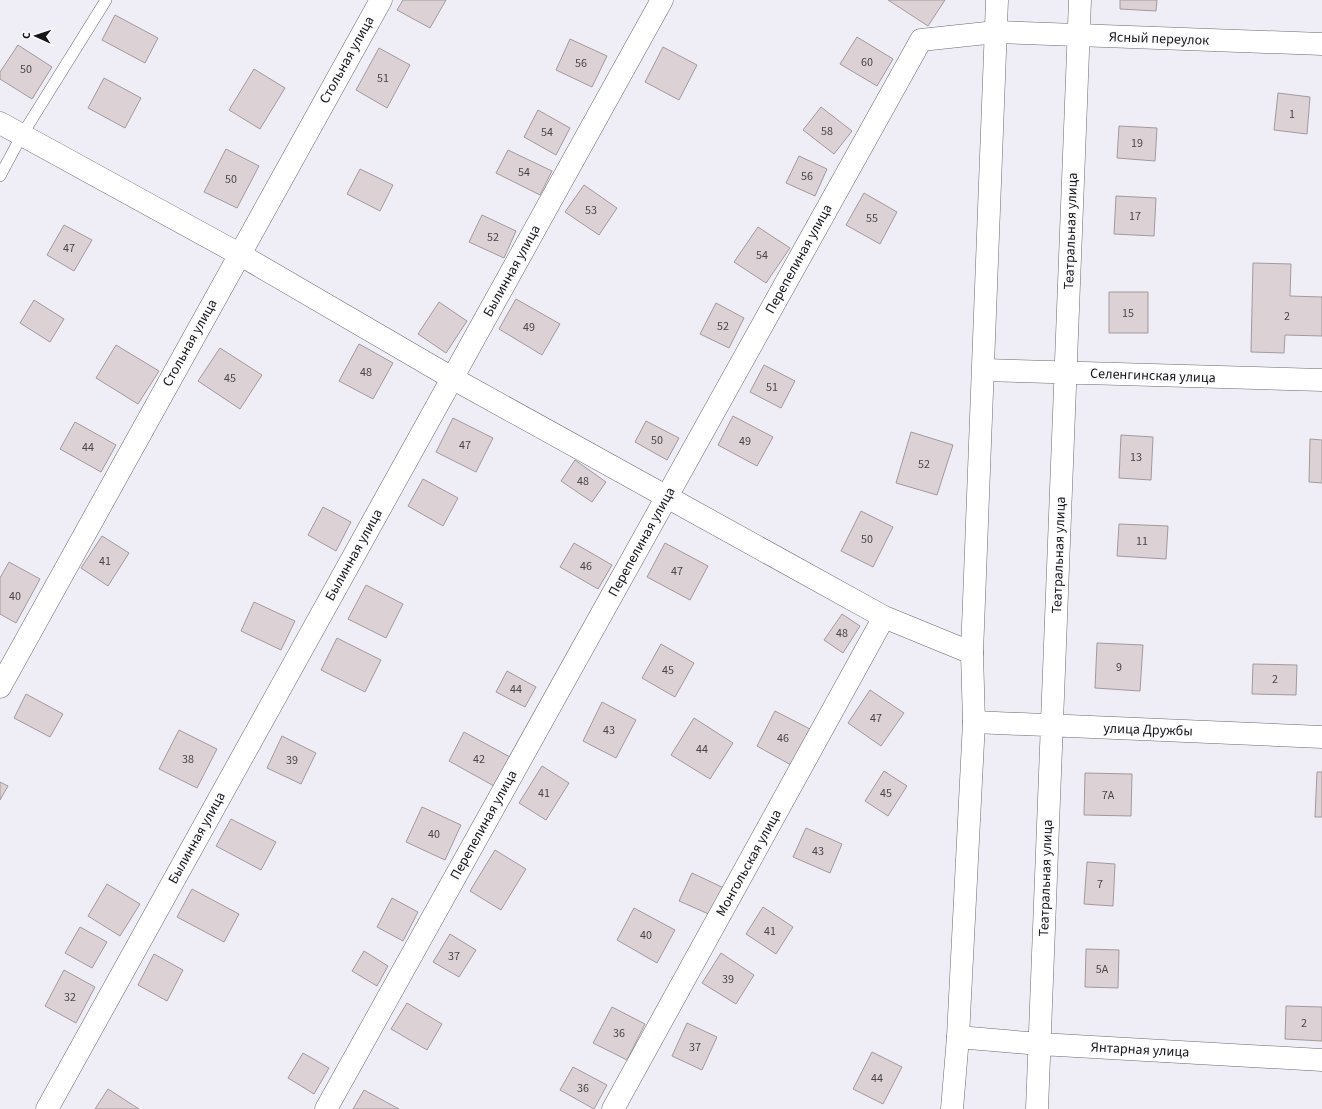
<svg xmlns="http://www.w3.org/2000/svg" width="1322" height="1109" viewBox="0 0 1322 1109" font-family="'Source Sans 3',sans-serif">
  <rect width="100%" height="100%" fill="#efeef7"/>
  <path fill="#dcd2d5" stroke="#a3999c" d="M403,0h43l-16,28 -33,-18z
    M888,0h57l-17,26z
    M1120,0h37l-1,11 -36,-2z
    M115,15l43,23 -13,25 -43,-23z
    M857,37l36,22 -16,27 -37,-22z
    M570,39l37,17 -15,31 -36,-17z
    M18,45l34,22 -20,32 -32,-20v-7z
    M663,47l34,18 -18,35 -34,-18z
    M379,48l31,17 -23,43 -31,-18z
    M254,69l31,19 -25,41 -31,-19z
    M104,78l37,20 -16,30 -37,-20z
    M1278,93l32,4 -3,37 -33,-4z
    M821,107l31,24 -18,23 -31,-24z
    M538,110l32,18 -14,27 -32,-18z
    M1119,126l38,2 -2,33 -38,-3z
    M226,149l33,17 -22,42 -33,-16z
    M508,150l44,21 -12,24 -44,-22z
    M799,156l28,13 -12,27 -29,-13z
    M360,169l33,16 -13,26 -33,-17z
    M584,185l33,23 -18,27 -34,-23z
    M864,193l33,19 -17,32 -34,-19z
    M1116,196l40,2 -2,38 -40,-2z
    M482,215l34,16 -12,27 -35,-16z
    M64,225l28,15 -18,31 -27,-16z
    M758,227l32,21 -24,35 -32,-21z
    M1253,263l38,1 -1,32 32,1v39l-37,-1 -1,18 -33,-1z
    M1109,292h39v41h-39z
    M516,299l44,25 -18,31 -43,-26z
    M34,300l30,19 -14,23 -30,-19z
    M439,302l28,19 -21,32 -28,-19z
    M716,303l28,15 -15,30 -29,-14z
    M359,344l34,19 -20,36 -34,-18z
    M116,345l43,26 -21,33 -42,-26z
    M220,348l42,27 -22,34 -42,-28z
    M764,365l31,16 -14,27 -31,-16z
    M733,416l40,21 -16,29 -39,-21z
    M453,418l40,20 -17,34 -40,-20z
    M646,421l33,17 -12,22 -32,-18z
    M75,422l41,23 -15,27 -41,-23z
    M911,432l42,13 -16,50 -41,-12z
    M1121,435l32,2 -2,43 -32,-2z
    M1310,439l12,1v43l-13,-1z
    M575,460l31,22 -14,20 -31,-21z
    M423,479l35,19 -15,28 -35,-20z
    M323,507l28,15 -15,29 -28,-16z
    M861,511l32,16 -20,40 -32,-16z
    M1119,524l49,2 -2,33 -49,-3z
    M102,536l27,17 -21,33 -27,-18z
    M574,543l38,22 -14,24 -38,-22z
    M665,543l43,23 -18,34 -43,-23z
    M9,562l31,17 -24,44 -16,-9v-36z
    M366,585l37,19 -17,34 -38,-19z
    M254,602l41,19 -14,29 -40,-19z
    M842,614l18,12 -17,27 -19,-13z
    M337,638l44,22 -16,32 -44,-22z
    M1097,643l46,2 -3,46 -45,-3z
    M661,644l33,19 -19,34 -33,-19z
    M1253,664l44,1 -1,30 -44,-1z
    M507,671l29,16 -11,20 -29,-15z
    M870,690l34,23 -23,33 -33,-23z
    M26,694l37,20 -13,23 -36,-19z
    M602,702l34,18 -20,38 -33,-17z
    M775,711l35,18 -19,36 -34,-19z
    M694,718l39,25 -23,36 -39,-24z
    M179,730l38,19 -20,39 -38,-19z
    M464,732l46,25 -16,29 -45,-25z
    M282,736l34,17 -15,31 -34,-16z
    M542,766l27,17 -23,37 -27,-17z
    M884,771l23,15 -19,30 -23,-15z
    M1317,772h5v45h-7z
    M1085,773l47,1 -1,42 -47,-1z
    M0,782l8,4 -8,14z
    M422,807l39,18 -16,35 -39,-18z
    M231,819l45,23 -15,28 -45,-24z
    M806,828l36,16 -12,29 -37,-16z
    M495,850l31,19 -25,41 -31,-19z
    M1087,862l28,2 -2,42 -29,-2z
    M692,873l32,15 -13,27 -32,-14z
    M107,884l33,20 -20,32 -32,-20z
    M192,889l47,25 -15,28 -47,-25z
    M392,898l26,14 -15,29 -26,-14z
    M763,907l30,20 -17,27 -30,-20z
    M634,908l41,22 -18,33 -40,-23z
    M80,927l27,15 -15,26 -27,-15z
    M450,934l26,16 -17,27 -26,-15z
    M1086,949l33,1 -1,38 -33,-1z
    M364,951l24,15 -11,20 -25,-15z
    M721,953l33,22 -18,29 -34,-21z
    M154,954l29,16 -16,31 -29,-16z
    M64,970l31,17 -19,36 -31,-17z
    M407,1003l35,21 -15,26 -36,-21z
    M1286,1006l36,1v34l-37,-2z
    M612,1007l33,17 -18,36 -34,-17z
    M687,1023l30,14 -15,33 -30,-14z
    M872,1052l30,15 -19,37 -30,-15z
    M303,1053l26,15 -15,26 -26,-16z
    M573,1067l34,18 -13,24 -34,-19z
    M108,1089l31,20h-44z
    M364,1090l35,19h-46z"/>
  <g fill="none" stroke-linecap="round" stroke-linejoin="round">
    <defs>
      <path id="lane" d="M0,176l22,-41 84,-135"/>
      <path id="street" d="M0,123l239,131 213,124 432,239 88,36
        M984,370l338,10
        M0,687l381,-687
        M974,722l348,15
        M958,1037l82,7 282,16
        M47,1109l615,-1109
        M326,1109l595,-1069 75,-8 326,12
        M613,1109l271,-492
        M1037,1109l43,-1109"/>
      <path id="secondary" d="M952,1109l6,-72 16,-315 -2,-69 25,-653"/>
    </defs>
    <use href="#lane" stroke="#6a6a71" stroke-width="12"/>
    <use href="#street" stroke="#6a6a71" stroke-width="23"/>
    <use href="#secondary" stroke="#6a6a71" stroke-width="23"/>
    <use href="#lane" stroke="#fff" stroke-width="11"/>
    <use href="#street" stroke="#fff" stroke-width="22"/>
    <use href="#secondary" stroke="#fff" stroke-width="22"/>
  </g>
  <g text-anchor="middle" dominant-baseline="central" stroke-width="3" stroke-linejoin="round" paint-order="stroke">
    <g font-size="12" fill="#484548">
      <text x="867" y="62">60</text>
      <text x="581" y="63">56</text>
      <text x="26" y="69">50</text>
      <text x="383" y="78">51</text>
      <text x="1292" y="114">1</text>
      <text x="827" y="131">58</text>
      <text x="547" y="132">54</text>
      <text x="1137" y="143">19</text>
      <text x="524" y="172">54</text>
      <text x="807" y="176">56</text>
      <text x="231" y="179">50</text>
      <text x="591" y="210">53</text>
      <text x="1135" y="216">17</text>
      <text x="872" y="218">55</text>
      <text x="493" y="237">52</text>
      <text x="69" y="248">47</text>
      <text x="762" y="255">54</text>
      <text x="1128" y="313">15</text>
      <text x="1287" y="316">2</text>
      <text x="723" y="326">52</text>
      <text x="529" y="327">49</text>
      <text x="366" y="372">48</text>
      <text x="230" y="378">45</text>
      <text x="772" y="387">51</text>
      <text x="657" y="440">50</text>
      <text x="745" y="441">49</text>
      <text x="465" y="445">47</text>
      <text x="88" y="447">44</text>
      <text x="1136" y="457">13</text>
      <text x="924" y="464">52</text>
      <text x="583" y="481">48</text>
      <text x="867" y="539">50</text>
      <text x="1142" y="541">11</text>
      <text x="105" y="561">41</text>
      <text x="586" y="566">46</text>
      <text x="677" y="571">47</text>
      <text x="15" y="596">40</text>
      <text x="842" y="633">48</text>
      <text x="1119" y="667">9</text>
      <text x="668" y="670">45</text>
      <text x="1275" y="679">2</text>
      <text x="516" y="689">44</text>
      <text x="876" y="718">47</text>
      <text x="609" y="730">43</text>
      <text x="783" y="738">46</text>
      <text x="702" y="749">44</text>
      <text x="188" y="759">38</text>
      <text x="479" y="759">42</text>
      <text x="292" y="760">39</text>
      <text x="544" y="793">41</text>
      <text x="886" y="793">45</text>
      <text x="1108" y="795">7А</text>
      <text x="434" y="834">40</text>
      <text x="818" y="851">43</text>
      <text x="1100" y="884">7</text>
      <text x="770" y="931">41</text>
      <text x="646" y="935">40</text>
      <text x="454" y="956">37</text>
      <text x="1102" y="969">5А</text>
      <text x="728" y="979">39</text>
      <text x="70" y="997">32</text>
      <text x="1304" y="1023">2</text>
      <text x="619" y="1033">36</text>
      <text x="695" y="1047">37</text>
      <text x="877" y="1078">44</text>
      <text x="583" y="1088">36</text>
    </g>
    <g font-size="14" fill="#161619" stroke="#fcfcfe">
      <text transform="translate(1159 39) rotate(2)">Ясный переулок</text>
      <text transform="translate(347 60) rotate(-61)">Стольная улица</text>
      <text transform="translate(1071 231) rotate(-88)">Театральная улица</text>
      <text transform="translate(799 259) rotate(-61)">Перепелиная улица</text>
      <text transform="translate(512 271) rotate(-61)">Былинная улица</text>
      <text transform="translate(190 343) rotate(-61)">Стольная улица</text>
      <text transform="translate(1153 376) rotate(2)">Селенгинская улица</text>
      <text transform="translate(642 542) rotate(-61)">Перепелиная улица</text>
      <text transform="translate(354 555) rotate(-61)">Былинная улица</text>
      <text transform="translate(1059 555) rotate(-88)">Театральная улица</text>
      <text transform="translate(1148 730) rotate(2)">улица Дружбы</text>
      <text transform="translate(484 825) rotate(-61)">Перепелиная улица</text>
      <text transform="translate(197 838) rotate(-61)">Былинная улица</text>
      <text transform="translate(749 863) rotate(-61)">Монгольская улица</text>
      <text transform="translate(1046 878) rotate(-88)">Театральная улица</text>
      <text transform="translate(1140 1050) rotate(3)">Янтарная улица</text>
    </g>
  </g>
  <g transform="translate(36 36) rotate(273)" stroke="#fcfcfe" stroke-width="3" paint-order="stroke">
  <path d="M0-3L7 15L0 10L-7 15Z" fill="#161619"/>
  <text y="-6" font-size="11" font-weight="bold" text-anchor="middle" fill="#161619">С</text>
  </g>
</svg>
